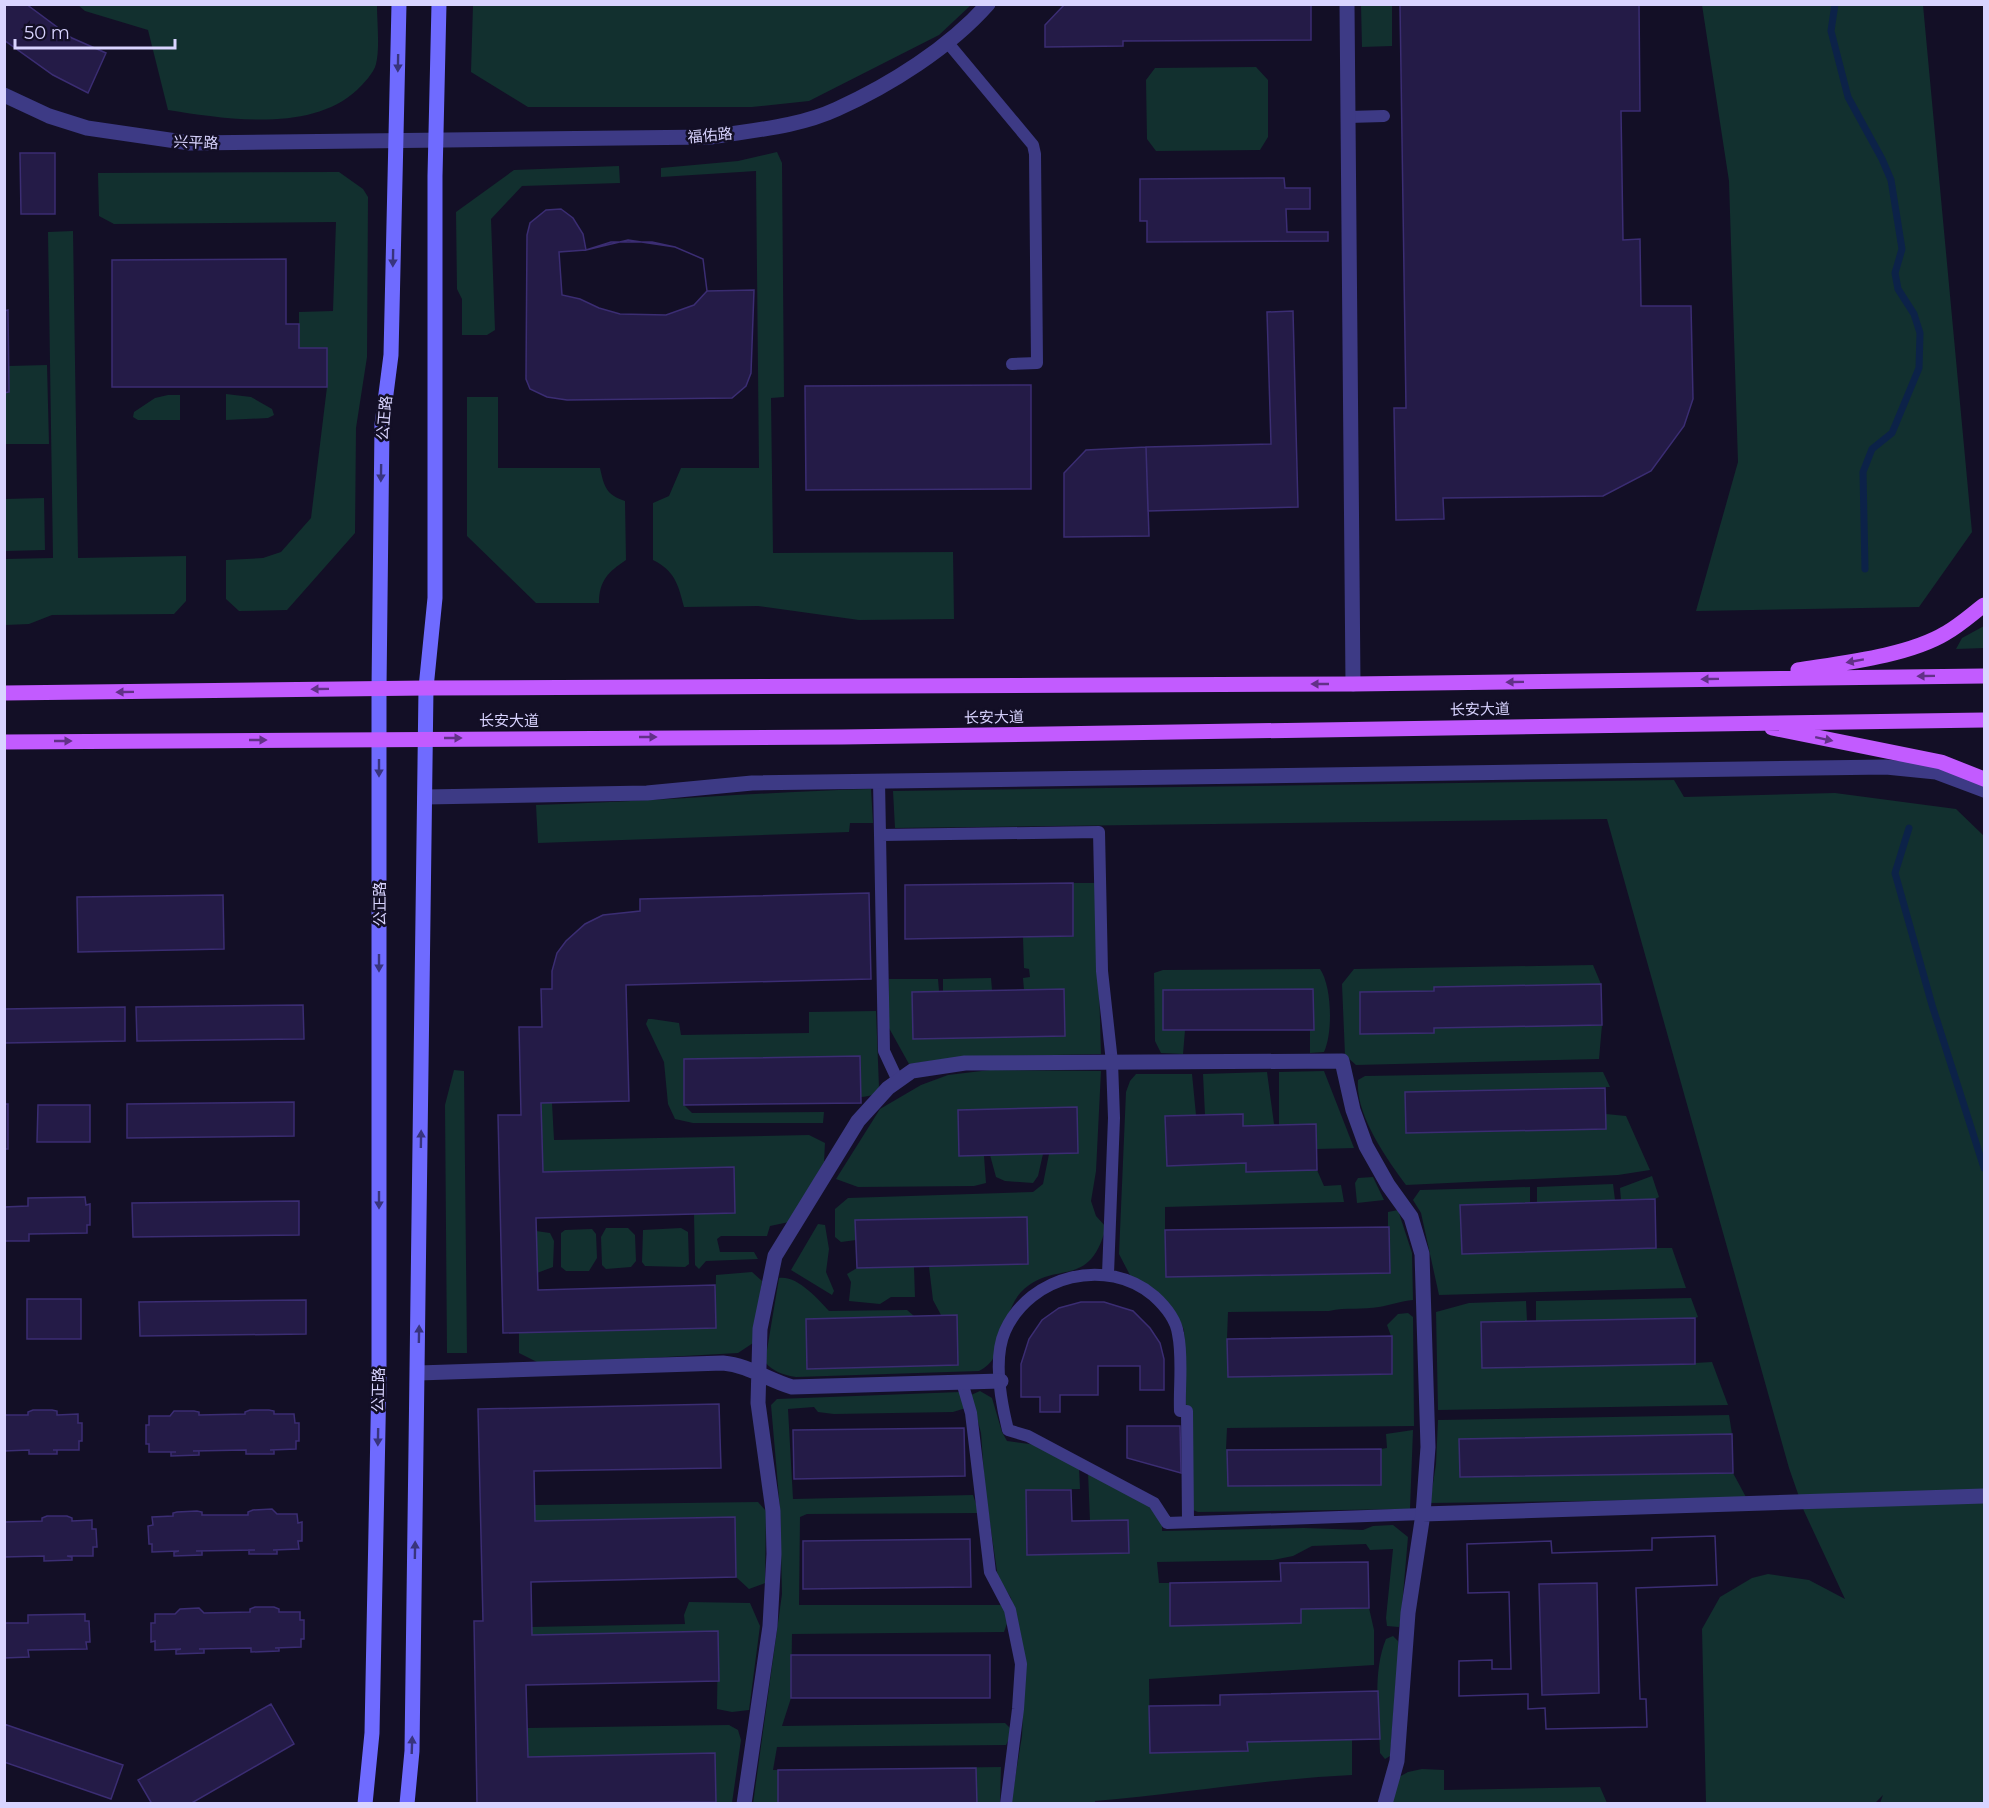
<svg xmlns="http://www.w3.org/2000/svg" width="1989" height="1808" viewBox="0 0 1989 1808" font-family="Montserrat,'Noto Sans SC',sans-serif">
  <rect width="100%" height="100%" fill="#130f26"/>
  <path fill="#12302f" d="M78,5h299c0,16 3,44 -1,59 -2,9 -13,20 -19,26 -46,43 -132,29 -189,20l-20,-80 -63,-19z
    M473,5v-1l498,1 -32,30 -130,66 -57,6h-224l-57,-35z
    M1361,5h31v41l-30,1z
    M1702,5h221l49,527 -53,75 -223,4 42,-149 -9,-281z
    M1256,67l12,13v57l-8,13 -104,1 -9,-12 -1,-59 9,-12z
    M777,152l5,11 2,234 -13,1 2,155 180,-1 1,67 -95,1 -101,-14 -74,1c-6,-23 -9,-36 -31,-47v-57l16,-7 12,-28h78l-3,-297 -95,6v-9l77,-7z
    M619,166l1,17 -98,3 -31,33 4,111 -8,5h-25v-36l-5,-10 -1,-77 58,-42z
    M339,172l24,17 5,8 -1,160 -11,71 -1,105 -68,77 -48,1 -13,-12v-39l37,-2 18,-6 30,-34 16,-131v-39h-28v-36l34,-1 3,-89 -222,2 -15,-8 -1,-43z
    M73,231l5,327 108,-2v45l-12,13 -122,1 -23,9 -24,1v-66l48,-1 -5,-326z
    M47,365l2,79h-44l-1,-51 5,-1v-26z
    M226,394l25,3 21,12 2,6 -6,3 -42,2z
    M168,395h12v25h-42l-5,-3 1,-5 21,-14z
    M467,397h31v71h102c4,18 6,27 25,33l1,59c-18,12 -27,21 -27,43h-63l-69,-67z
    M44,498l1,52 -40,1v-52z
    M1984,626v22l-28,1 6,-11z
    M1674,780l10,17 151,-4 121,16 28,27v963l-2,4h-102l3,-8 -8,8h-169l-4,-174 18,-32 32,-19 16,-4 41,6 36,19 -41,-88 -15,-43 -182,-649 -712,9 -2,-37z
    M871,789l2,34h-23l-1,9 -311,11 -2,-38c112,-3 223,-13 335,-16z
    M1073,883h23l5,171 -140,3 -52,7 -20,-36v-49h49l1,12 -27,1 1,46 151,-49 -40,1 -1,-12 7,-1 -1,-8 -5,-1 -1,-31 50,-1z
    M1593,965l8,19 -167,3v4l-74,1v41l74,-5 168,-3 -3,34 -243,6 -11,-10 -3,-71 12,-15z
    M1320,969c12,17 13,64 4,83l-14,1v-23h-125l-2,24 -22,-1 -6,-12 -1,-68 9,-3z
    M991,978l1,12 -49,1v-12z
    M876,1011l3,76c-4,9 -9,9 -18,10l-1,-40 -176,2v46l8,8 132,-1 -1,11h-130l-18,-4 -7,-15 -4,-42 -18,-38 2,-5h4l27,4 2,12 128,-2v-21z
    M454,1070l10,1 3,282h-20l-2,-248z
    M990,1070l111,1 -5,100 -5,30 5,15 10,11c-17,65 -51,31 -85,65 -21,23 -13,65 -42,79l-183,6c-12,-2 -23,-5 -31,-15l14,-84c18,-3 39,21 50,33l78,-1 7,6 27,-1 -8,-15 -4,-33h-15l1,30h-24l-11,7 -31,-3 2,-19 -4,-8 10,-6 -1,-28 -15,2 -6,-5v-28l13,-11 185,-6 10,-8 6,-30h-6l-5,22 -5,7 -28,-2 -9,-4 -6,-22 -6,1 2,27 -12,3 -116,1 -22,-8 44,-70 41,-24 27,-10z
    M1324,1071l30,77 -37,1v21l7,16 17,-1 3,17 -179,5v23l223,-3v-15l10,-2 14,43 1,47c-12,1 -23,5 -34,7 -16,3 -33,0 -50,4l-101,1 -1,27 164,-3 -4,-11 11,-11 10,-1 5,4 1,109 -187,2 -1,21h155l6,-1 -1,-14 27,-4 -3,79 -212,3 -5,-2 -4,-99 -3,-7 -2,-74 -4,-9 -48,-42 -13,-25 7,-162 4,-11 6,-7h56l4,41h9l-2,-41 64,-2 7,52 5,1v-53z
    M1603,1072l7,15 -205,5 1,41 200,-4v-15l20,2 24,54 -32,5 -212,10c-20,-27 -51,-71 -48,-105l7,-4z
    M541,1103h11l2,37 255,-5 16,8 -1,19 -35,60 -19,4 -3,10h-46l-4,3 3,13h34l4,7 -52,2 -7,8 -4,-4 -1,-51 41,-1 -1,-46 -191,5z
    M1652,1176l7,21 -4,2 1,49h16l14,40 -247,7 -18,-82 -8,-13 7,-10 110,-3v15h7v-15l76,-3 2,16h6l-1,-12z
    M1373,1177l11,23 -27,3 -2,-20 3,-5z
    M818,1224l7,1 4,24 -3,23 8,19 -2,4 -41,-25z
    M606,1228h22l7,7 1,26 -5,6 -25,2 -4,-4 -1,-28z
    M681,1228l7,4 1,32 -4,3 -40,-1 -3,-4 1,-32z
    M592,1229l4,5 1,24 -8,13h-23l-5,-4v-34l4,-3z
    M536,1231l14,2 4,8 -1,26 -16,6z
    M752,1272l10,9 -9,62 -15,10 -197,11 -22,-11v-20l196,-5 1,-53z
    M1691,1298l7,19 -3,1v45l17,-1 16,43 -290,5 -2,-98 33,-9 57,-2 1,20h9v-20z
    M980,1391l12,7 10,34 5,9 30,4 42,23 1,21 -54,1 1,64 63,-33 -2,-49 59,32 15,14v13l142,-3 59,2 10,-4 20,-1 15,12 -7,81 -2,9 -12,-1 -1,-8 7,-69 -23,1 -4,-6 -54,2 -19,10 -20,4 -116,2 2,21h11l1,42 130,-2v-14l68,-1 5,22v35l-225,14 1,74 98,-2 -1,-9 105,-3v36c-86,4 -171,19 -257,26v2h-84l11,-67 3,-74 -14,-64 -13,-20 -13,-89 -4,-56 -10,-38z
    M960,1392l6,16 -13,4 -119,2 -16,-2 -4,-5 -26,2 5,90 180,-4 6,18 -172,1 -7,3 -1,88h202l9,10 -6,17 -212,2 -1,64 -9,28 223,-3 8,8 -7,14 -229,2 -4,23 228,-3 -1,36 -247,1 29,-210 -2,-85 -9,-104 6,-6z
    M1729,1415l3,19 -272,5v38l273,-4 14,26 -317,4 6,-39 2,-44z
    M758,1502l8,9 -1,72 -16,6 -13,-12 -1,-60 -200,4v-16z
    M689,1602l61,1 10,23 -11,84 -17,2 -15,-3 1,-78 -186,4v-8l153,-3 -1,-9z
    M1393,1636l5,5v16l-8,99 -5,3 -5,-6c-1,-37 -8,-80 6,-114z
    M729,1725l9,5 3,10 -9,63h-17l-187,-46 -1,-29z
    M1422,1769l22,1v20l156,-3 7,16 -216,1 8,-27 9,-5z"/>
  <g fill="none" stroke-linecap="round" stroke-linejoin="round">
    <path stroke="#0c2248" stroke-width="7" d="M1835,4l-4,27 17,66 34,62 9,21 11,69 -7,24 3,16 16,25 6,19 -1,35 -27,65 -20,16 -9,23 2,97
      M1909,828l-14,45 37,132 52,163"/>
  </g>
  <path fill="#241b47" stroke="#3b2d73" stroke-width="1.5" fill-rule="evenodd" d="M4,4h22l46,34 34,15 -18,40 -35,-18 -49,-35z
    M1065,4h246v36l-188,1v5l-78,1v-22z
    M1400,4h239l1,107h-19l2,129 17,-1 1,67h50l2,93 -9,27 -33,45 -48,25 -160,2 1,21 -48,1 -2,-112h12z
    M20,153h35v61h-34z
    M1284,178l1,10h25v21h-24l1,23h41v9l-181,1v-21h-7v-42z
    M561,209l12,9 10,16 3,16 25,-8h41l23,5 28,12 4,32 47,-1 -3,83 -5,13 -14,12 -165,2 -20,-3 -17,-8 -4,-10 1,-144 3,-12 16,-13z
    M628,240l47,7 28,12 4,32 -13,14 -28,10 -46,-1 -21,-6 -19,-9 -18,-4 -3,-43 27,-2z
    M286,259v65h13v24h28v39h-215v-127z
    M8,310l1,82 -5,1v-82z
    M1293,311l5,196 -150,4 -2,-64 125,-3 -4,-132z
    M1031,385v104l-225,1 -1,-104z
    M1146,447l3,89 -85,1v-64l22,-23z
    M1073,883v53l-168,3v-54z
    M869,893l2,86 -245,6 3,116 -88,2 2,69 191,-5 1,46 -199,5 2,72 177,-5 1,43 -213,5 -5,-218h23l-2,-88h23l-1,-38h11v-18l5,-18 9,-12 19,-17 18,-9 37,-4v-12z
    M223,895l1,54 -146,3 -1,-55z
    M1601,984l1,41 -168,3v5l-74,1v-42l74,-1v-4z
    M1064,989l1,47 -152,3 -1,-47z
    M1313,989l1,41h-151v-40z
    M303,1005l1,34 -167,2 -1,-34z
    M125,1007v34l-121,2v-34z
    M860,1056l1,47 -177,2v-46z
    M1605,1088l1,41 -200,4 -1,-41z
    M294,1102v34l-167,2v-34z
    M4,1104h4v45h-4z
    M38,1105h52v37h-53z
    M1077,1107l1,46 -119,3 -1,-46z
    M1243,1114v12l73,-2 1,46 -71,2v-9l-79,3 -2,-50z
    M85,1197l1,8 4,-1v21h-3v8l-58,1v7h-25v-34l24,-1v-8z
    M1655,1199l1,49 -194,6 -2,-49z
    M299,1201v34l-166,2 -1,-34z
    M1027,1217l1,47 -171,4 -2,-48z
    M1389,1227l1,46 -224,4 -1,-47z
    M27,1299h54v40h-54z
    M306,1300v34l-166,2 -1,-34z
    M1081,1302h23l29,9 17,17 10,15 4,16v31h-24v-24h-42v29h-38v17h-20v-15h-19v-33l8,-25 13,-19 17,-12z
    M957,1315l1,50 -151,4 -1,-50z
    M1695,1318v46l-213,4 -1,-46z
    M1392,1336v38l-164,3 -1,-38z
    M719,1404l2,64 -187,3 1,50 200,-4 1,60 -205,5 1,53 186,-4 1,50 -193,4 2,72 187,-4 1,49 -239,2 -3,-183h9l-5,-212z
    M33,1410h19l5,1v4l21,-1v9h4v18h-3v9h-26h4v4h-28v-4l-25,1v-36h24v-3z
    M250,1410h19l5,1v3h20l1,9h4v18h-3v8l-26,1h4v4h-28v-4l-53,1h6v4l-28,1v-4h5h-27v-8h-3v-19h3v-9h21l4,-5h20l5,1v3l46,-1v-2z
    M1127,1426h53l1,47 -54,-15z
    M964,1428l1,48 -171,3 -1,-49z
    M1732,1434l1,39 -273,4 -1,-38z
    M1381,1449v36l-153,1 -1,-36z
    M1026,1490h45l1,31 56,-1 1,33 -102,2z
    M272,1509l5,5h20l1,9 4,-1v19h-4l1,8 -26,1h4v4h-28v-4h6l-59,1h6v4l-28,1v-4l5,-1 -27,1v-8h-3l-1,-18 5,-1 -1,-8 21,-1v-3l4,-1 20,-1 5,1v3h46v-3l5,-2z
    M47,1516h20l5,2v3l20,-1v9h4l1,18h-4v9h-26l5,1v3l-28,1v-5l-40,1v-35l38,-1v-3z
    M1715,1536l2,49 -81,3 4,111h6l1,28 -101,2 -1,-21 -17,1v-15l-69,2v-35l33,-1v9h19l-2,-77 -41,1 -1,-49 84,-3 1,12 100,-3v-12zM1597,1583l2,110 -57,2 -3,-111z
    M1715,1536l2,49 -81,3 4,111h6l1,28 -101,2 -1,-21 -17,1v-15l-69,2v-35l33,-1v9h19l-2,-77 -41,1 -1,-49 84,-3 1,12 100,-3v-12z
    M970,1539l1,48 -168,2v-48z
    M1368,1562l1,46 -68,1v14l-131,3v-43l111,-2 -1,-18z
    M255,1607h19l5,2v3h21v8h4v19h-3v8l-26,1h4v3l-28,1v-4l-52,1h5v4l-28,1v-4l5,-1 -26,1v-9l-4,1v-19h4v-9h20l5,-5 19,-1 5,5 46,-1v-3z
    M85,1614v7h4l1,21h-4l1,7 -59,1 1,7 -25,1v-35h24v-8z
    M791,1655h199v43h-199z
    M1378,1691l2,48 -133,3 1,9 -98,2 -1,-47 71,-1v-10z
    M271,1704l23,40 -104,60h-38l-14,-24z
    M4,1724l119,41 -12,34 -107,-37z
    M976,1768l1,36h-199v-34z"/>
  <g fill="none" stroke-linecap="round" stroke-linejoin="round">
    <path stroke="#3d3a85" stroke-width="12" d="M948,43l85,102 2,9 2,209 -25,1
      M1348,117l36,-1
      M879,781l5,270 14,30
      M881,835l218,-3 3,139 10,91 2,56 -6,156
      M962,1382l9,31 19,159 20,38 11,54 -3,45 -12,95
      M1188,1522l-1,-111h-7c-1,-24 3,-53 -2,-77 -2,-15 -13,-28 -24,-38 -47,-40 -124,-21 -149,35 -12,27 -4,71 3,99l20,6 126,67 13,20 256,-9"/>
    <path stroke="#3d3a85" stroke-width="15" d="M418,1373l305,-10c25,2 45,17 69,24l209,-6
      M1423,1514l561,-18
      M744,1804l26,-178 4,-72 -1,-43 -15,-108 2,-74 15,-73 83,-135 30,-33 24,-17 53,-8 377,-2 11,49 13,36 22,39 23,32 11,37 6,193 -5,67 -15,99 -11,148 -12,43"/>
    <path stroke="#3d3a85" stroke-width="15" d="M1347,4l6,680
      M4,95l45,21 38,12 103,15 521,-6c42,-7 87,-10 126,-28 53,-24 112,-61 151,-105
      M425,797l222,-4 105,-10 1134,-16 50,5 48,18"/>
    <path stroke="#6f6bff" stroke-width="15" d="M365,1804l7,-71 7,-357v-687l3,-264 9,-70 8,-351
      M407,1804l5,-53 14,-1063 9,-90v-422l4,-172"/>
    <path stroke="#c25bff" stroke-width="15" d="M1798,670c44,-7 110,-14 148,-37 14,-8 26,-19 38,-28
      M4,693l422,-5 927,-4 631,-8
      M1772,728l169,34 43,17
      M4,742l838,-5 1142,-17"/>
  </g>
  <defs><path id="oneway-solid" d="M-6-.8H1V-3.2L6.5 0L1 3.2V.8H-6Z" transform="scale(1.5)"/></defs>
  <g fill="#38347d">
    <use href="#oneway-solid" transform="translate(398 63) rotate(91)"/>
    <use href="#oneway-solid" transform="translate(393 258) rotate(91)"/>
    <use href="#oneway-solid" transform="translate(381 473) rotate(91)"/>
    <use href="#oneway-solid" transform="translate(379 768) rotate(90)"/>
    <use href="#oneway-solid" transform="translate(379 963) rotate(90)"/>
    <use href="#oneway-solid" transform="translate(421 1139) rotate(-89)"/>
    <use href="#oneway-solid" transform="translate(379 1200) rotate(90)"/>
    <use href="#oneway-solid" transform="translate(419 1334) rotate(-89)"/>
    <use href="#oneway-solid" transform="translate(378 1437) rotate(91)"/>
    <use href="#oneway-solid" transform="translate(415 1550) rotate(-89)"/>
    <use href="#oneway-solid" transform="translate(412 1745) rotate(-88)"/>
  </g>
  <g fill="#623188">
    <use href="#oneway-solid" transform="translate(1855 661) rotate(170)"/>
    <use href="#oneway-solid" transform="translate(1926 676) rotate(179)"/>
    <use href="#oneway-solid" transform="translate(1710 679) rotate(179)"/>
    <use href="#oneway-solid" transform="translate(1515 682) rotate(179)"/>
    <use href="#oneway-solid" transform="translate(1320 684) rotate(180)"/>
    <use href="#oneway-solid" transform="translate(320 689) rotate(179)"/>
    <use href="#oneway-solid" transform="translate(125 692) rotate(179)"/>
    <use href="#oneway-solid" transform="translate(648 737)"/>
    <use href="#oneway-solid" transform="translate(453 738)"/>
    <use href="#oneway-solid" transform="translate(1824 739) rotate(12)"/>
    <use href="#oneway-solid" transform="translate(258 740)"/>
    <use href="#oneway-solid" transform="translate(63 741)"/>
  </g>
  <g text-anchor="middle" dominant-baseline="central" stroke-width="5" stroke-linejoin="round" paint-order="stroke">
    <g font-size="15" fill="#d9d4ff" stroke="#130f26">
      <text transform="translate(710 135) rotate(-5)">福佑路</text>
      <text transform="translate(196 142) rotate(2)">兴平路</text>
      <text transform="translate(384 418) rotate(-85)">公正路</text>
      <text transform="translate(1480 709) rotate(-1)">长安大道</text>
      <text transform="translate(994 717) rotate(-1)">长安大道</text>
      <text x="509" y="720">长安大道</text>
      <text transform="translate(379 904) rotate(-90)">公正路</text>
      <text transform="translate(378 1390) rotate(-89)">公正路</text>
    </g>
  </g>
  <rect width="1989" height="1808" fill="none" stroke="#d9d4ff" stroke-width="12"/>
  <path d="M15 39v9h160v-9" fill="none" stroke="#d9d4ff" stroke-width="3"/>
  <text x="24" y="39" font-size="18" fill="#d9d4ff" stroke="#130f26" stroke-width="4.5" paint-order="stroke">50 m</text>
</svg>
